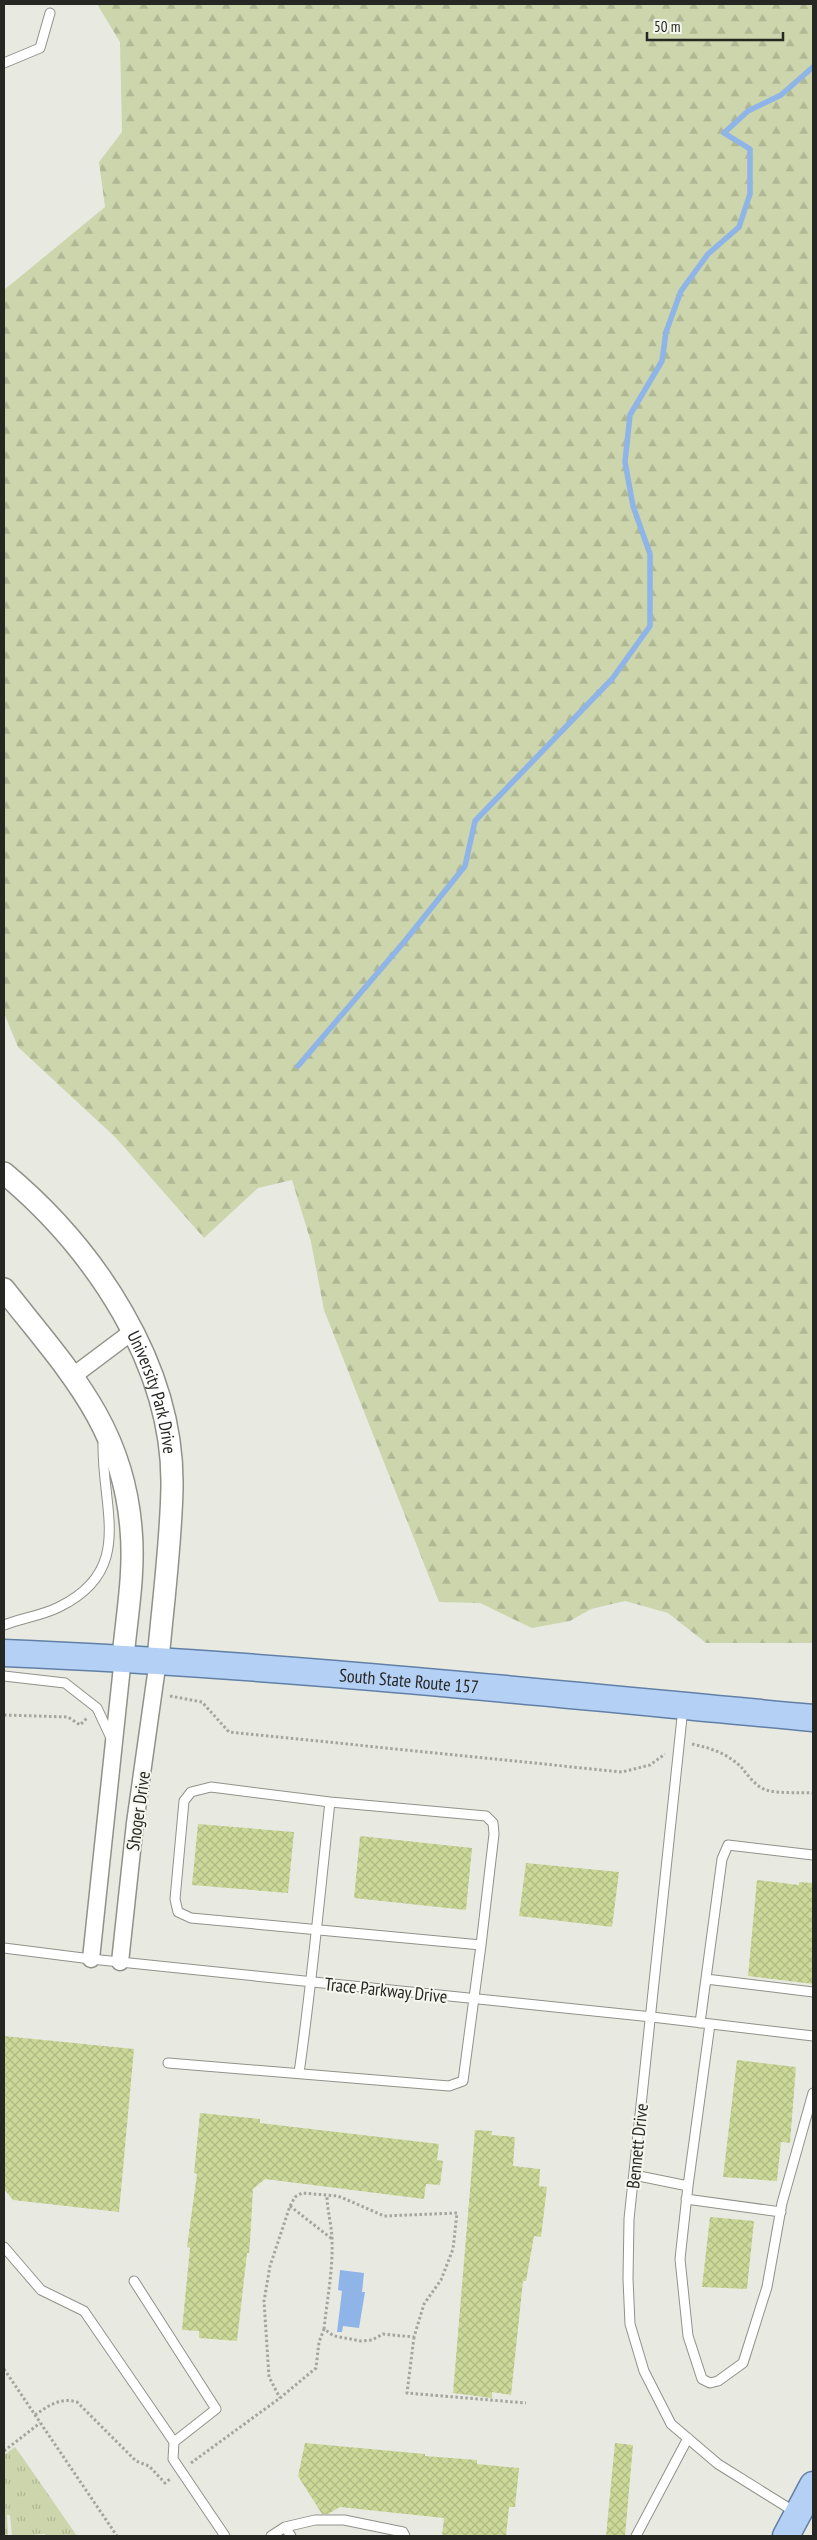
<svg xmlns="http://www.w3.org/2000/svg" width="817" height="2540" viewBox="0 0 817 2540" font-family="'PT Sans Narrow',sans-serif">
  <defs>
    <pattern id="grass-tufts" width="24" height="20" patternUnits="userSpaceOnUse" patternTransform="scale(1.25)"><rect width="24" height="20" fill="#ccd5ac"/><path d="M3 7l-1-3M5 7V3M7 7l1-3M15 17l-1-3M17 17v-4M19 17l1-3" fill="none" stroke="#afb794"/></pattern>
    <pattern id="forest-firs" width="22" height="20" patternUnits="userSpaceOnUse" patternTransform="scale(1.25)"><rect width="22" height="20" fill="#ccd5ac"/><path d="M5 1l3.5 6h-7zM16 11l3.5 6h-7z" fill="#afb794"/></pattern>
    <pattern id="building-cross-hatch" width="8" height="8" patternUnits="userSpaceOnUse" patternTransform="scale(1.25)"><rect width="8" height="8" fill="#ccd898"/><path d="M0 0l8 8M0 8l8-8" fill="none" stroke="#afb983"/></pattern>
  </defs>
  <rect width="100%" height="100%" fill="#e8eae2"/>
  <path fill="url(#grass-tufts)" d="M15,2447l8,11 54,78h-31l-1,-2 -33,2 -2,-21h-3l1,21h-4v-81z"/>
  <path fill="url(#forest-firs)" d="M97,4h716v1639h-107l-38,-30 -43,-12 -34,8 -21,12 -38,7 -52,-25 -41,-1 -115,-292 -13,-68 -19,-62 -34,8 -54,50 -88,-100 -98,-91 -14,-34v-723l101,-83 -6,-45 23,-30 -2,-90z"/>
  <path fill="#8eb4e8" d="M340,2270l24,3 -2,19h3l-6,36 -16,-2 -1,6h-5l5,-41 -4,-1z"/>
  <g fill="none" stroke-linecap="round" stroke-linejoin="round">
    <path stroke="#8eb4e8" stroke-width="5.5" d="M298,1066l106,-124 61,-76 10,-45 137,-142 38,-53v-72l-17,-48 -8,-44 5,-47 32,-54 4,-29 15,-41 27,-37 31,-27 11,-33v-45l-26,-16 24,-22 33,-16 32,-28"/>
  </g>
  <path fill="url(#building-cross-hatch)" d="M198,1824l96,8 -6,61 -96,-8z
    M360,1836l112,12 -6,62 -112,-12z
    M526,1863l93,9 -7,55 -93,-11z
    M757,1880l42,5v-3l14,1v101l-65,-8z
    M4,2036l130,13 -15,163 -106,-12 -9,-11z
    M737,2060l59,7 -6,76 -9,-1 -4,39 -54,-4z
    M200,2113l60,6v4l179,21 -2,16 6,1 -3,24 -14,-1 -2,15 -159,-20 -12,10 -3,52 -1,12h-2l-10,88 -38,-3v-7l-17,-1 8,-82 -3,-1 10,-73 -3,-1z
    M475,2130l17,1 -1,4 24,2 -2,29 27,3 -1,17 8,1 -6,50 -7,-1 -8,45h-3l-12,114 -19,-3v6l-39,-5z
    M710,2217l44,4 -7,68 -45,-2z
    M305,2443l120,11v2l52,4v4l42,4 -4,39h-6l-3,29h-64l2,-18 -104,-11 -12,7h-6l-24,-38z
    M615,2443l18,2 -8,91h-19z"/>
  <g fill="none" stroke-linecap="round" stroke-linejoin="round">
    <defs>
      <path id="service" d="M4,63l36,-15 10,-35
        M4,1625c18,-7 37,-9 55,-18 76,-37 43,-97 44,-163
        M4,1676l61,7 32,25 15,32
        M683,1708l-54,511 -1,60 2,45 14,47 27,53 47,40 77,48
        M330,1802l156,14 7,7 1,11 -13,111
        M4,1948l87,11 561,58 161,19
        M706,1979l107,13
        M700,2023l22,-164 6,-14 85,10
        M168,2063l281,23 14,-5 18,-136 -290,-27 -13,-6 -3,-13 9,-98 7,-9 20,-5 119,15c-10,90 -18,181 -31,271
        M634,2175l54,11 -8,73 8,77 14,43 8,4 8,-2 25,-18 24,-76 15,-84 31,-110
        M688,2186l22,-162
        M686,2199l95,13
        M4,2247l37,43 43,21 90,131 42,-33 -82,-128
        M174,2442l-1,17 52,77
        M285,2527l30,-7h29l59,12 2,4
        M271,2536l14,-9 6,9
        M636,2536l52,-98"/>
      <path id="minor" d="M73,1376l60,-45
        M91,1959l32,-302
        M120,1962l15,-139 23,-163"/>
      <g id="tertiary">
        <path id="s1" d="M4,1173c90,75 170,192 168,314 -1,57 -9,116 -14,173"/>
        <path d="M4,1289c61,78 119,135 127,240 4,42 -4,86 -8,128"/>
      </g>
      <g id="primary">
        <path id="s2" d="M4,1653c271,11 540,40 809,65"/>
        <path d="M786,2536l27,-51"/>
      </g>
    </defs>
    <use href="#service" stroke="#90928a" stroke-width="11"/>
    <use href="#minor" stroke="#90928a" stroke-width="19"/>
    <use href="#tertiary" stroke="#90928a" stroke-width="24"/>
    <use href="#primary" stroke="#6280a6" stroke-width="29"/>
    <path stroke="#a4a59f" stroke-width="3" stroke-dasharray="2.5 2.5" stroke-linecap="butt" d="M170,1696l32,6 27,30 393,40 28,-7 15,-11
      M4,1715l64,2 12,8 8,-8
      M692,1744c18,4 35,9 49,23 7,8 14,19 25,23 14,4 33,2 47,3
      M290,2206l42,33
      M324,2329c3,-29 9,-59 8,-88 0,-16 -5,-30 -5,-46
      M414,2337l-7,56 119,10
      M4,2369l113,167
      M35,2415c13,-9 25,-18 42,-13l59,59 13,5 16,17 5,-4
      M4,2451l36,-28
      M191,2463l89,-65 36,-30 3,-26 5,-13 10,7 27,5 11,-1 11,-6 31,3 10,-33 17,-24 12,-31 4,-36 -73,3 -46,-20 -36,-3 -7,4 -5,9 -20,60 -6,35 5,76 11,21"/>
    <use href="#service" stroke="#fff" stroke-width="9"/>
    <use href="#minor" stroke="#fff" stroke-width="16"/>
    <use href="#tertiary" stroke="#fff" stroke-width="21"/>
    <use href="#primary" stroke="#b4d0f4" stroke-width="26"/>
  </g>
  <g text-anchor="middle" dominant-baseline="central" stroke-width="4" stroke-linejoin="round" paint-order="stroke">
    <g font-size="18" fill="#262623" stroke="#f5f7ef">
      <text stroke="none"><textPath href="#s1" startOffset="270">University Park Drive</textPath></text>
      <text stroke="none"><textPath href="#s2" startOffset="406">South State Route 157</textPath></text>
      <text transform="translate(138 1811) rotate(-82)">Shoger Drive</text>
      <text transform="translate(386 1990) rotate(6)">Trace Parkway Drive</text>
      <text transform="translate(637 2146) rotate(-84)">Bennett Drive</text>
    </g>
  </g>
  <rect width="817" height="2540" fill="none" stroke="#262623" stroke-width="10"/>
  <path d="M647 32v8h136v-8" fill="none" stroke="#262623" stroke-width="2.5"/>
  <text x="654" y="32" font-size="15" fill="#262623" stroke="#f5f7ef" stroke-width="4" paint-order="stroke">50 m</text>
</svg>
